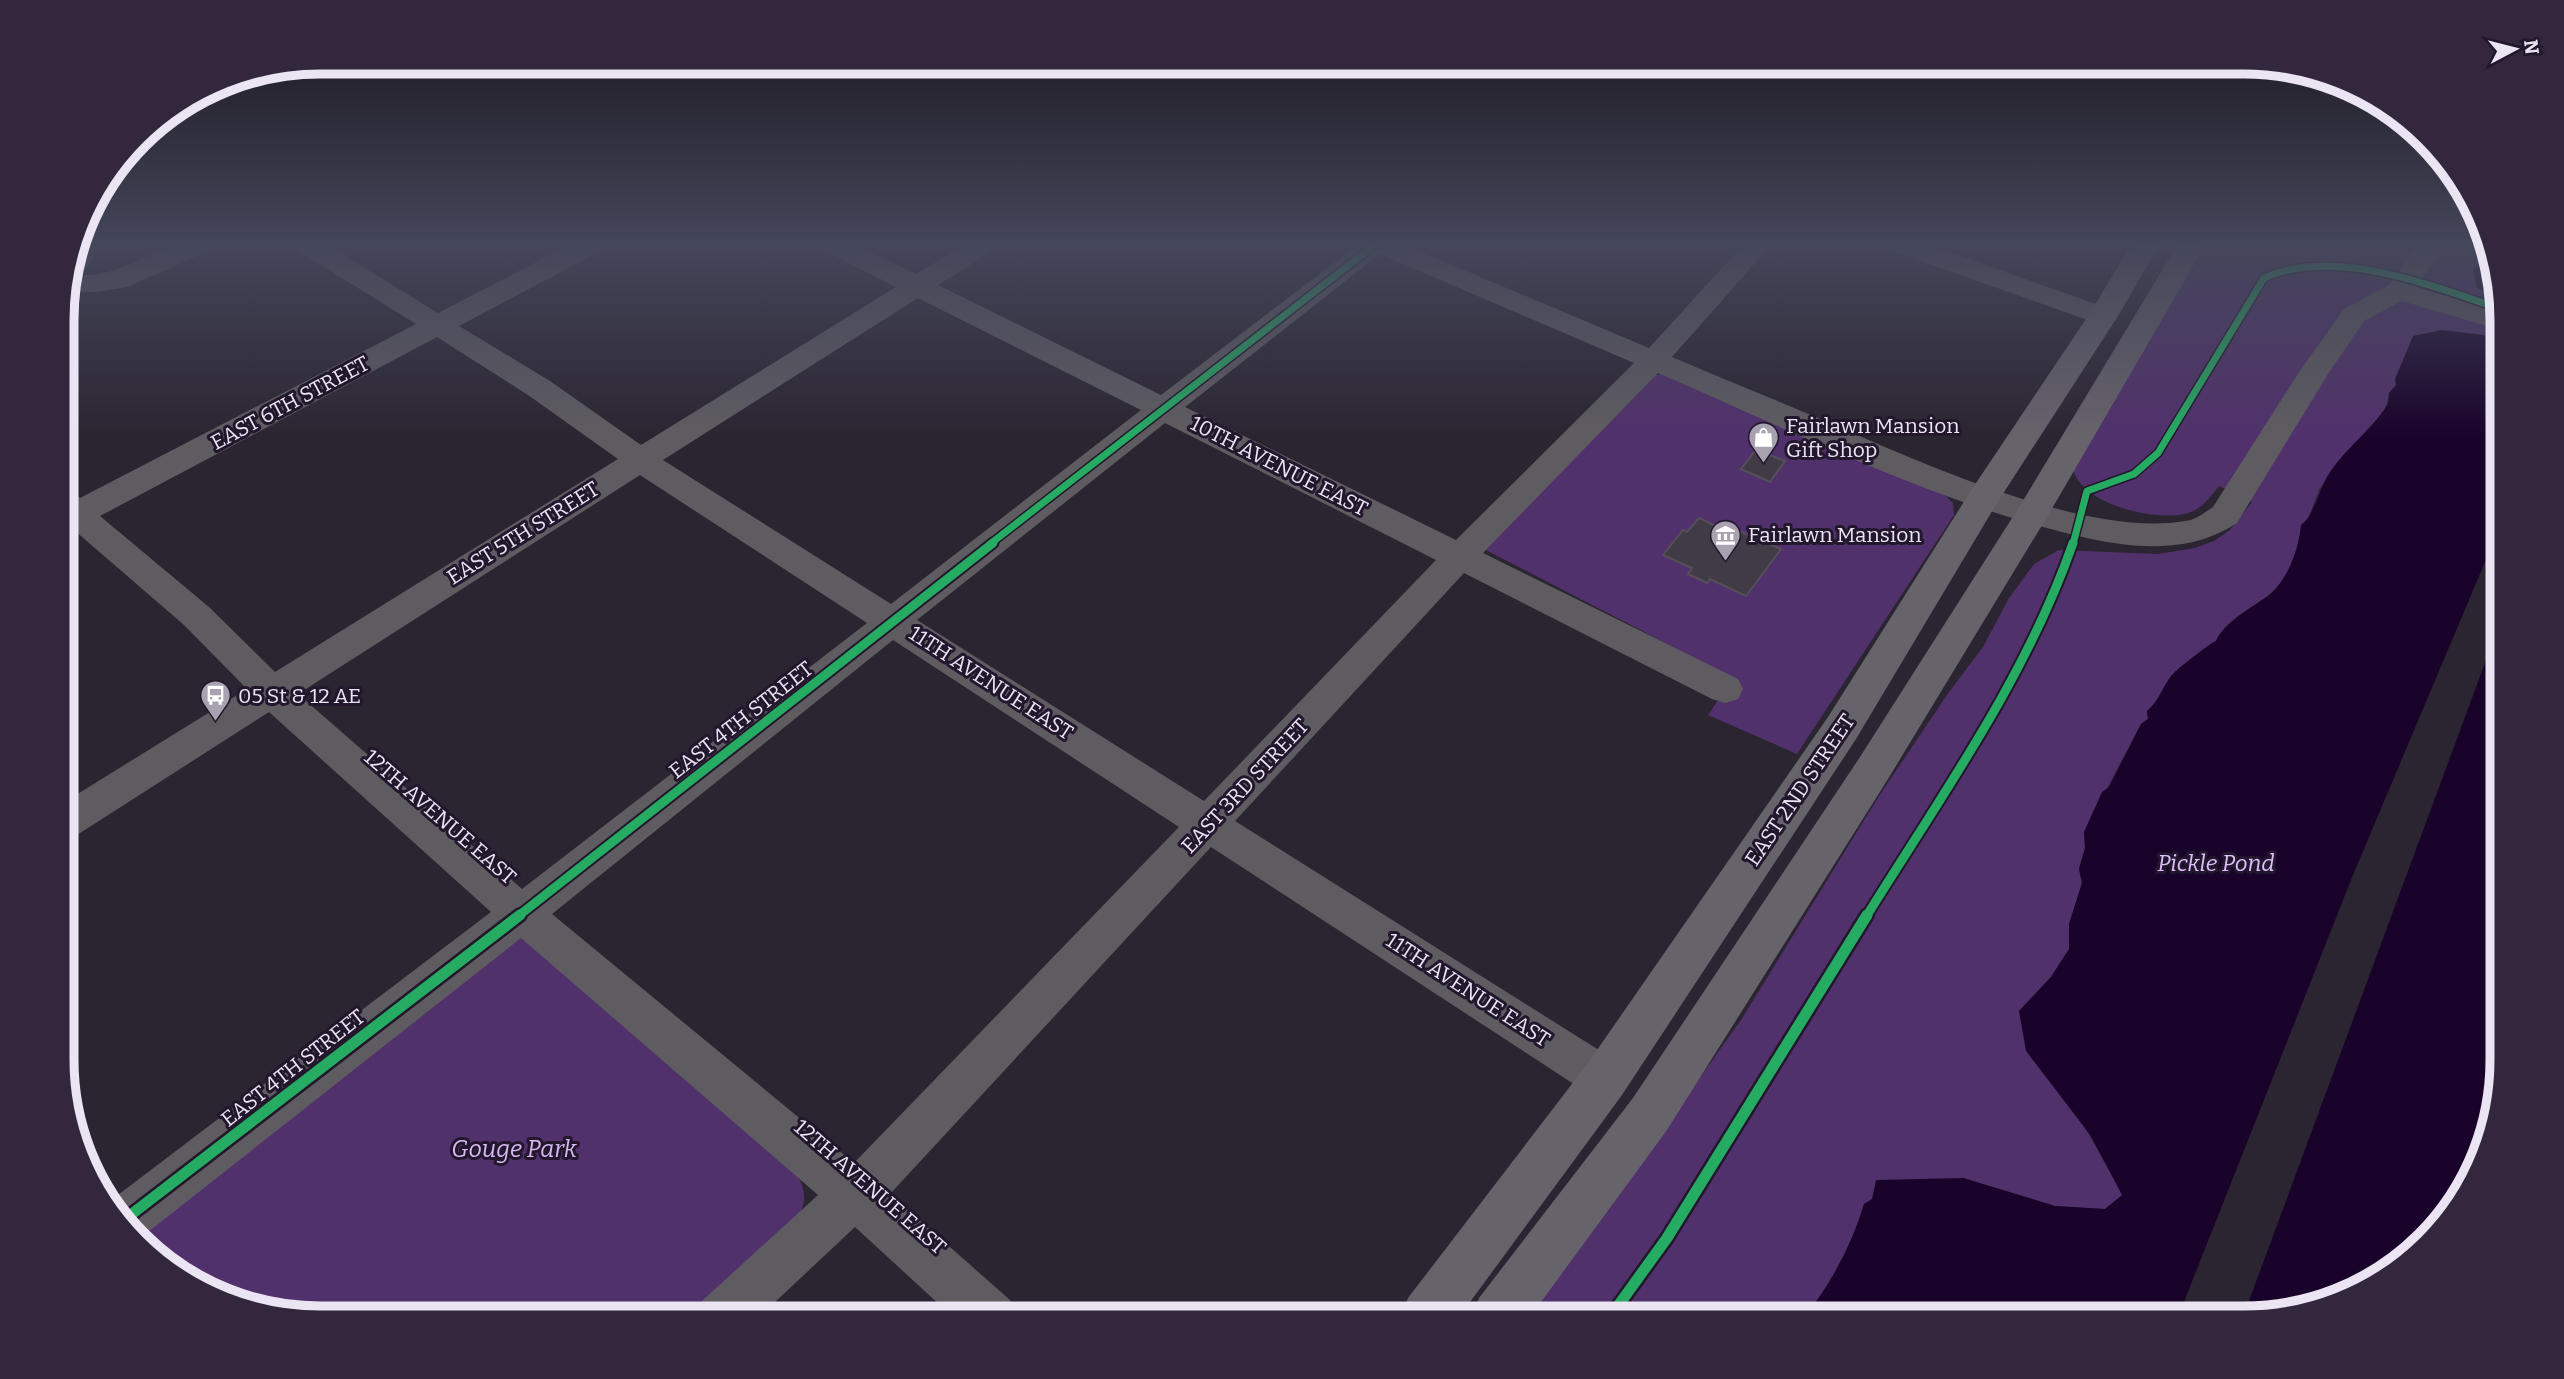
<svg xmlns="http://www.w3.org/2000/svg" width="2564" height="1379" viewBox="0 0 2564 1379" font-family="Bitter,serif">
  <rect width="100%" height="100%" fill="#2b2531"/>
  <path fill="#51316c" d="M2203,244h282l16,43v55l-18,-7 -87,50c-8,9 -8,19 -14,29l-62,74 -13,33 -6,4c-2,25 -14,58 -36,73 -16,11 -40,24 -49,43 -7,3 -39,28 -44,34 -10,12 -12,25 -25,36l1,8 -7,5 -57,108 1,16 -6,21 3,14 -13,41v25l-18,28 -32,34 104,184 -18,14 -50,-3 -92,-28 -91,22 -8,4c-12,41 -33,79 -59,113h-276l212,-297 138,-224 70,-104 34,-45 26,-49 25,-34 25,-14 99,4 37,-6 19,-7 16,-11 22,-28 -33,-16c-8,10 -17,22 -28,26 -31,12 -113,-8 -118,-44z
    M1663,374l281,120 9,9 1,12 -157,239 -89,-39 25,-37 -249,-129 172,-174z
    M514,937l13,2 272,239c5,11 7,19 3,31 -13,32 -81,84 -108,109h-374l-115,-27 -67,-59z"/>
  <path fill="#19032a" d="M2488,254l13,33v12l-24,-11 -4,-18z
    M2442,330l41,5 18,7v182l-148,351 -175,442h-373c26,-34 47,-72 59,-113l8,-5 4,-19 87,-2 92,28 50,3 17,-14 -31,-59 -65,-85 -7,-40 32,-34 18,-28v-25l13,-41 -3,-14 6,-21 -1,-16 18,-40 7,-5 32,-63 7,-5 -1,-8c13,-11 15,-24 25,-36 5,-6 37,-31 44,-34 9,-19 33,-32 49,-43 22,-15 34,-48 36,-73 13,-9 18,-34 26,-48 16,-27 44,-46 61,-73l1,-11 7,-8 -1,-6 18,-43z
    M2502,617l1,442 -27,115 -38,56 -51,44 -60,30 -66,13h-18z"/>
  <path fill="#413b46" stroke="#544f59" stroke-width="2" d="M1756,450l29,11 -15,21 -29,-13z
    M1699,518l27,13 2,-3 11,3 42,18 -35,47 -36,-17 -3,4 -19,-9 4,-6 -29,-13 20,-25 4,2z"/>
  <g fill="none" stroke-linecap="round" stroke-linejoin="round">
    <path fill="#5f5c61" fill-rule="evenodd" d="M78,244h25l-22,31c36,1 61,-19 95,-30 11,-3 26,-1 38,-1l-3,6 -84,37 -30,5 -30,-1z
      M294,244h32l112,69 133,-69h34l-3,6 -143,76 91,55 91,64 255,-158 -73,-37 -3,-6h34l62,30 49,-30h32l-3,6 -56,35 223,110 198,-151h43l247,104 95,-104h28l-100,113c54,23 109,45 162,68 90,39 254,113 351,96 11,-1 19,-8 28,-14l86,-135 45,-63 45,-24 30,-41h27l-30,43 85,25v18l-99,-29 -38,20 -36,53 -91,149c-23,15 -47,22 -75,23 -44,2 -89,-11 -130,-22 -129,-37 -251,-98 -374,-151l-175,180 255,126 5,10 -5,10 -13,4 -13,-4 -248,-126 -229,248 386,243 7,15 -7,15 -16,6 -16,-6 -378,-247 -321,347 120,106 7,18h-63l-99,-91 -97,91h-62l7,-18 115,-105 -297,-257 -378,298 -37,-32 385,-292 -222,-200 -192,123 -14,4v-36l184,-114 -63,-64 -110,-95 -12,3v-44l12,3 6,6 336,-174 -119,-74zM1380,254l254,109 -178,177 -271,-133zM918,298l223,112 -250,194 -228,-144zM437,337l91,58 90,64 -343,213 -66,-65 -109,-91zM1165,423l271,137 -232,241 -287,-181zM640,475l227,148 -345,266 -224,-195zM893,640l286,187 -325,336 -302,-249z
      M1887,244h39l187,66 4,6 -4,6 -10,3 -10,-3 -203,-72z"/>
    <path fill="#67636b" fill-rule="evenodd" d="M2132,244h28l-42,72 -121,187 -141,236 -234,356 -163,222h-58l7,-19 180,-235 240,-346 144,-228 116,-173z
      M2178,244h28l-156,268 -162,267 -221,351 -137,187h-58l7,-19 154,-200 227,-341 161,-253z"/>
    <defs>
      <path id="cycleway-far2" d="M990,544l386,-300
        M2073,544l14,-53 47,-17 24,-21 106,-175c70,-32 168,8 237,31"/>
      <path id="cycleway-far1" d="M517,917l476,-374
        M1866,917c75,-121 160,-239 207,-374"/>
      <path id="cycleway" d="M124,1220l396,-305
        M1610,1317l57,-79 200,-323"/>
    </defs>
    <use href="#cycleway-far2" stroke="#22172c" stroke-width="10"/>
    <use href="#cycleway-far1" stroke="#22172c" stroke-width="13"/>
    <use href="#cycleway" stroke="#22172c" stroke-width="16"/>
    <use href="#cycleway-far2" stroke="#26ab63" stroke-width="7"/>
    <use href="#cycleway-far1" stroke="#26ab63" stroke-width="9"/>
    <use href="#cycleway" stroke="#26ab63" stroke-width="11"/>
  </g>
  <linearGradient id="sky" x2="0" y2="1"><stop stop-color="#18141b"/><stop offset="0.56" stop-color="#44465a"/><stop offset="1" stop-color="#44465a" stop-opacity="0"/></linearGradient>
  <rect width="2564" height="437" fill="url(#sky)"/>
  <defs>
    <symbol id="shop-pin" viewBox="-11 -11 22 30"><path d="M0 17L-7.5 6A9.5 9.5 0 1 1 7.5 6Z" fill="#a8a1af" stroke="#22172c"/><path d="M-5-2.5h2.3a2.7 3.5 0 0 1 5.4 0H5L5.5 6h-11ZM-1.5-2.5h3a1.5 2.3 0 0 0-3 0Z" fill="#fff"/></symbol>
    <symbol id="museum-pin" viewBox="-11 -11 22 30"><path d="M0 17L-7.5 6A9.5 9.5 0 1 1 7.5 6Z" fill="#a8a1af" stroke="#22172c"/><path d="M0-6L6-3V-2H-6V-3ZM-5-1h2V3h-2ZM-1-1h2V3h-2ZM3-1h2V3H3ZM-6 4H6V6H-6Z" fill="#fff"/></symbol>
    <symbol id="bus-pin" viewBox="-11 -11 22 30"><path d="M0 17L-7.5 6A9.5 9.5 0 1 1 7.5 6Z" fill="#a8a1af" stroke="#22172c"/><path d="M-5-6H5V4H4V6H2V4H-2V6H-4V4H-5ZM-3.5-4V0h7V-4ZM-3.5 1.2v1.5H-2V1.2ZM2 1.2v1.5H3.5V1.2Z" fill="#fff"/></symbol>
  </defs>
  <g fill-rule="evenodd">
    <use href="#shop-pin" x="1746" y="420" width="35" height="47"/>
    <use href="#museum-pin" x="1708" y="518" width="35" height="47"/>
    <use href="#bus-pin" x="198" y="678" width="35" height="47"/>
  </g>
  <g text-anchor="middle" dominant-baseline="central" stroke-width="6" stroke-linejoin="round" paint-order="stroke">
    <g font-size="21" fill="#ebe4f3" stroke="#22172c">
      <text transform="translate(290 403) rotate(-28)">EAST 6TH STREET</text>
      <text transform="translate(1279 466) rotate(27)">10TH AVENUE EAST</text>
      <text transform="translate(523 533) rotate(-32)">EAST 5TH STREET</text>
      <text transform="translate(991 683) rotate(33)">11TH AVENUE EAST</text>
      <text transform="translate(741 720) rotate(-38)">EAST 4TH STREET</text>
      <text transform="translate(1245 786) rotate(-47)">EAST 3RD STREET</text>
      <text transform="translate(1800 790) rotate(-56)">EAST 2ND STREET</text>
      <text transform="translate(440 817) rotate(41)">12TH AVENUE EAST</text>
      <text transform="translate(1468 990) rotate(33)">11TH AVENUE EAST</text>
      <text transform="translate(293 1068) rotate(-38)">EAST 4TH STREET</text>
      <text transform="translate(870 1187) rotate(41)">12TH AVENUE EAST</text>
    </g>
    <g font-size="21" fill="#ebe4f3" stroke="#22172c" text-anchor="start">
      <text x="1786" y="426">Fairlawn Mansion<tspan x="1786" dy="24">Gift Shop</tspan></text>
      <text x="1748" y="535">Fairlawn Mansion</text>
      <text x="238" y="696">05 St &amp; 12 AE</text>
    </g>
    <g font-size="23" font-style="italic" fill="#debffb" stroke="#22172c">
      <text x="2216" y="863">Pickle Pond</text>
    </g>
    <g font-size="24" font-style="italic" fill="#d7b8f4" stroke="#22172c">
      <text x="514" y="1149">Gouge Park</text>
    </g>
  </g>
  <path d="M0 0H2564V1379H0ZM320 74H2244A246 246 0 0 1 2490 320V1060A246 246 0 0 1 2244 1306H320A246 246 0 0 1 74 1060V320A246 246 0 0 1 320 74Z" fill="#32273c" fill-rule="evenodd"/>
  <path fill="none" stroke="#ebe4f3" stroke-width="9" d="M320 74H2244A246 246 0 0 1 2490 320V1060A246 246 0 0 1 2244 1306H320A246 246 0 0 1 74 1060V320A246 246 0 0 1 320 74Z"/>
  <g transform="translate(2515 49) rotate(83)" stroke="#22172c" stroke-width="5" paint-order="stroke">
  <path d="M0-5L12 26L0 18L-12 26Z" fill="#ebe4f3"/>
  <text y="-10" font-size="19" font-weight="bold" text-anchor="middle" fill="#ebe4f3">N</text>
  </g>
</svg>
